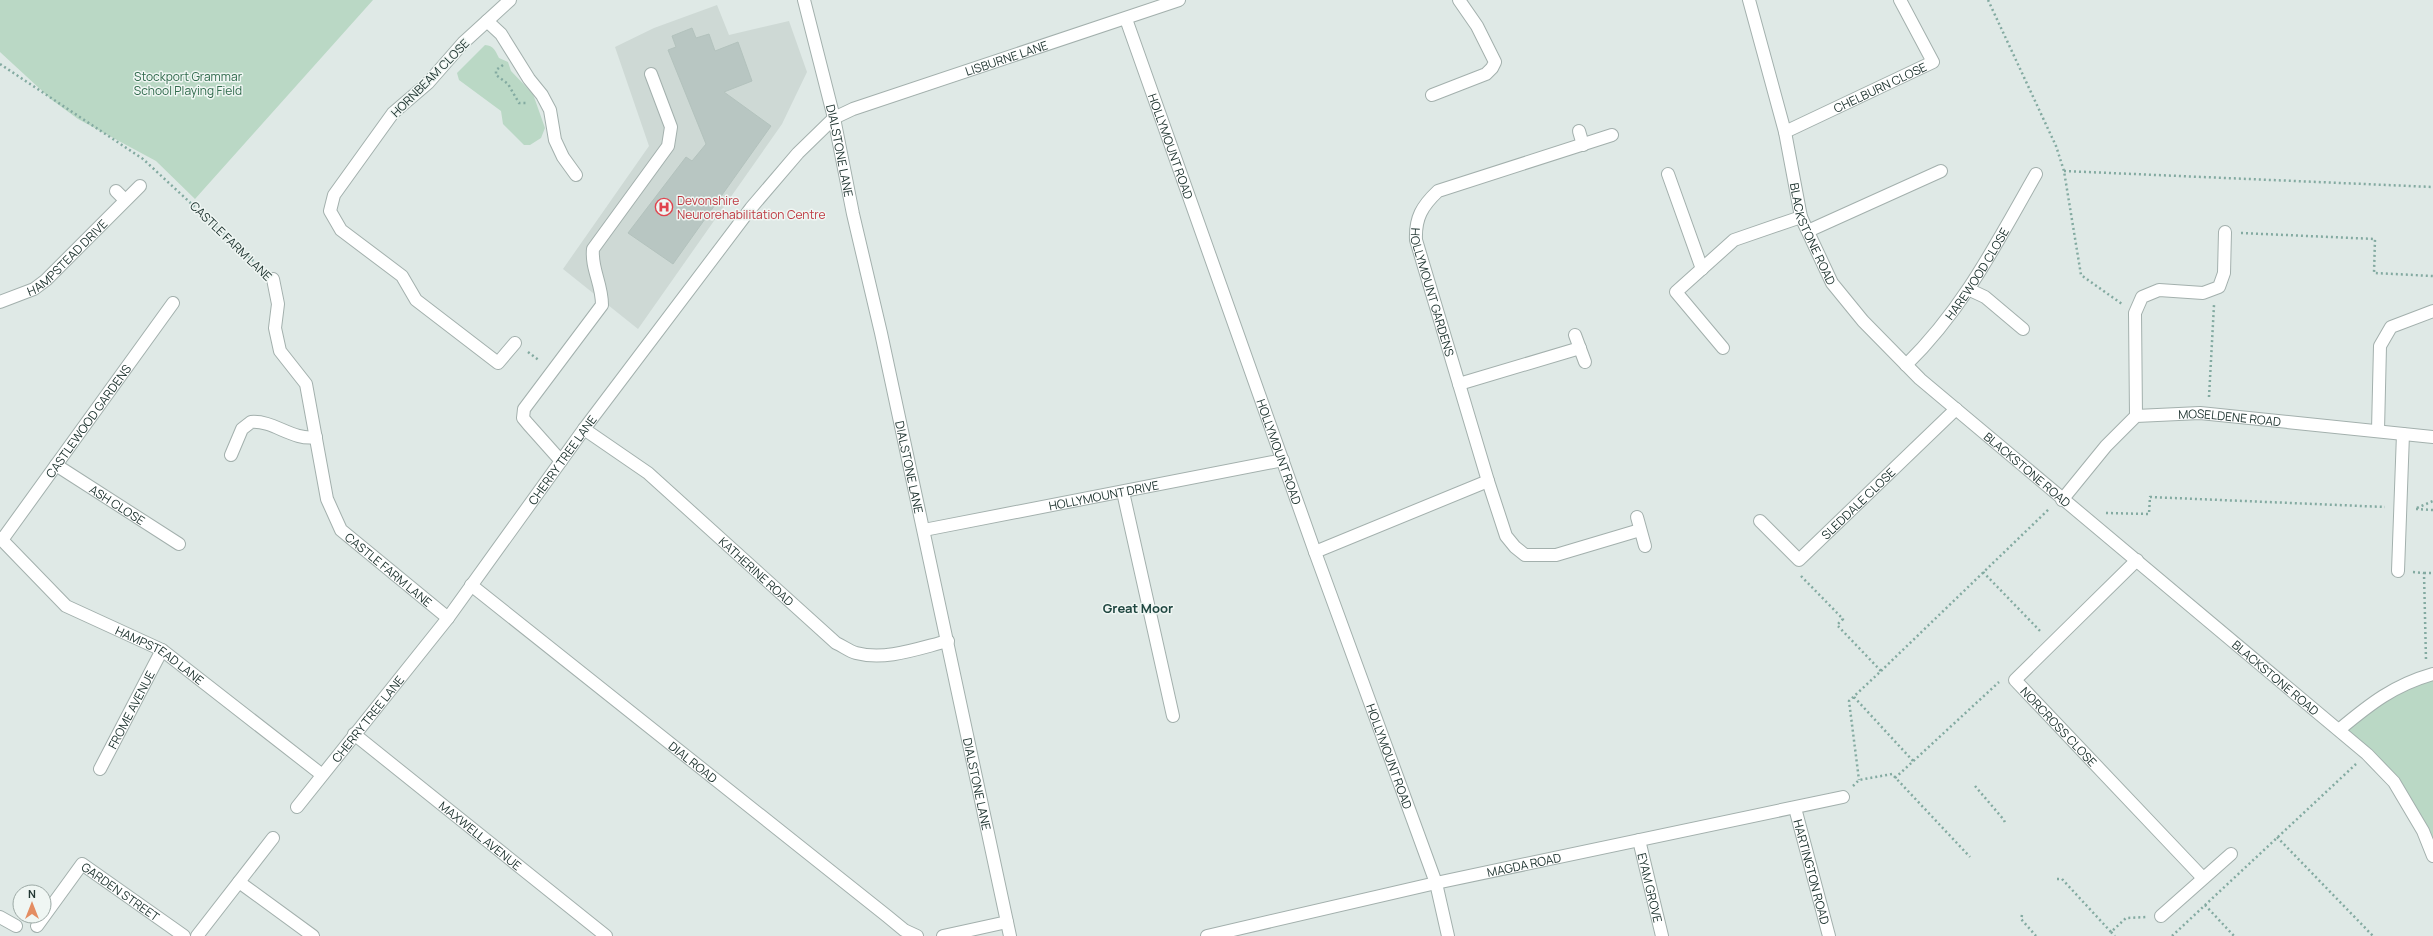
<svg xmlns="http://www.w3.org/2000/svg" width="2433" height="936" viewBox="0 0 2433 936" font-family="Manrope,sans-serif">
  <rect width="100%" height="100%" fill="#dfe9e6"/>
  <path fill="#ced9d5" d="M717,5l12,30 60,-14 18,51 -25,52 -144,205 -75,-60 86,-123 -34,-99 39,-19z"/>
  <path fill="#bad8c5" d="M0,0h373l-178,199 -39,-38 -78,-42 -26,-19 -52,-48z
    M485,45c9,1 10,5 14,13l9,4 3,9 22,23 12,34 -4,10 -11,7h-6l-21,-21 -2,-13 -42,-31 -2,-7z
    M2433,674v182l-39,-74 -54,-53 37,-31z"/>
  <path fill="#b8c6c2" stroke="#b3c2bd" d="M692,28l4,10 13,-4 6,17 23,-9 14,39 -28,11 47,34 -98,138 -45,-31 58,-76 6,4 14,-17 -38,-94 8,-3 -4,-11z"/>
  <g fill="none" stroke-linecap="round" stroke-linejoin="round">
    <defs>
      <g id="minor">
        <path d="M510,0l-47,43 -35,40 -35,30 -59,82 -4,16 11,19 61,46 14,24 82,63 17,-20"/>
        <path id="s1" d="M804,0l30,118 19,96 28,119 129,603"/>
        <path id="s2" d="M1749,0l36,132 16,85 31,66 31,38 57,58 447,375 27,28 29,49 10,25"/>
        <path id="s3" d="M1126,19l189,533 121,331 12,53"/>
        <path d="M487,21l14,13 28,45 13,16 8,15 5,30 8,17 13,18"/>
        <path d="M1432,95l54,-21 6,-6 3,-6 -18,-36 -18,-26"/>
        <path d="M1579,131l4,14"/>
        <path id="s4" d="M1785,132l148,-70 -33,-62"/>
        <path id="s5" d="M1612,135l-174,56c-16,15 -23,27 -22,49l72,241 18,55 9,11 10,8h31l84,-25"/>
        <path d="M1668,174l34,95"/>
        <path d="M116,191l9,9"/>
        <path d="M1808,231l133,-60"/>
        <path id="s6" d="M273,279l5,25 -3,24 5,23 26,33 21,115 14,31 107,88"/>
        <path d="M1970,290l15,7 38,32"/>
        <path id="s7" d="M0,302l34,-13 12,-9 94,-94"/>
        <path d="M1575,335l10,27"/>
        <path d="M1723,348l-47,-56 58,-52 67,-23"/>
        <path id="s8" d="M1906,365c58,-57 90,-121 130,-191"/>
        <path d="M1459,384l121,-36"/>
        <path d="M2136,416l-1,-103 7,-16 17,-7 44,3 16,-6 5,-14 1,-41"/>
        <path id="s9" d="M584,429l64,44 188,170c7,3 13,8 20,10 30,8 63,-5 92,-12"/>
        <path d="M2378,430l2,-84 11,-19 42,-16"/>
        <path d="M231,455l11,-26 9,-7c23,-2 41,19 65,15"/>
        <path d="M561,461l-33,-37 -5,-6 1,-9 78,-104c0,-22 -11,-36 -9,-56l75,-103 3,-19 -20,-53"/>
        <path id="s10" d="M56,465l123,79"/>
        <path d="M1123,492l50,224"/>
        <path id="s11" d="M2062,500l44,-54 30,-30 64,-3 233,24"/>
        <path d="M1637,517l8,29"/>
        <path id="s12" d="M1760,521l39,39 157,-151"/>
        <path id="s13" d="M924,530l359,-70"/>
        <path id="s14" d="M0,538l66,68 96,44 159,124"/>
        <path id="s15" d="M2,540l171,-237"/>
        <path d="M1315,552l173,-71"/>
        <path id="s16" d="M2137,560l-122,120 188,198"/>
        <path d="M2398,571l5,-137"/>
        <path id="s17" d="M471,585l416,331 17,14 13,6"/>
        <path d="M2340,729c30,-25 54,-44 93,-55"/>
        <path id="s18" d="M354,734l252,202"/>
        <path id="s19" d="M100,769l62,-119"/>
        <path id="s20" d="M297,807l151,-189 136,-189 167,-221 47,-55 36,-35 19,-9 326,-109"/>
        <path id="s21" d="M1795,808l34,128"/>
        <path id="s22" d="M1639,840l23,96"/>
        <path d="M239,882l74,54"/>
        <path d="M2161,916l70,-62"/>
        <path d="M0,917l16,9"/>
        <path id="s23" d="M37,926l45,-62 102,72"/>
        <path d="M197,936l76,-98"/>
        <path d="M943,936l64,-14"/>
        <path id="s24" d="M1207,936l229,-53 407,-86"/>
      </g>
    </defs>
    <use href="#minor" stroke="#a3b0ad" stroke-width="14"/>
    <path stroke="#83aaa1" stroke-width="2.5" stroke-dasharray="2 3" stroke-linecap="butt" d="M1988,0l68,146 8,25 17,104 41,29
      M0,64l143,95 119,110
      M503,65l-7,5v5l12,9 11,19h9
      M2064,171l369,16
      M2241,233l134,6 -1,34 59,3
      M528,352l12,9
      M2209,397l5,-92
      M2417,508l16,-7
      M2416,509l17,1
      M2106,513l43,1 1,-17 235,10
      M1983,572l59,61
      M2413,572l11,1 2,87
      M2424,573h9
      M1801,576l42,43 -6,6 44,46 -32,30 10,79
      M1881,671l168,-162
      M1854,697l60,65
      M1895,778l104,-96
      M1853,786l6,-6 33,-6 78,83
      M1975,786l29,34 1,3
      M2277,837l96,99
      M2057,879h5l49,53 15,-14 20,-1
      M2205,905l29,31
      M2022,915l-1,4 15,17
      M2111,932l4,4
      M2172,936l184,-172"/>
    <use href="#minor" stroke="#fff" stroke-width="12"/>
  </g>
  <defs>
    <symbol id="hospital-ring" viewBox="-11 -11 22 22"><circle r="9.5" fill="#eff6f3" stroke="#e0444e" stroke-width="1.5"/><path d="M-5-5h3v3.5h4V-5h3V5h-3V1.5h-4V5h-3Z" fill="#e0444e"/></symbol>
  </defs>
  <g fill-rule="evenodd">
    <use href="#hospital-ring" x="654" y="197" width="20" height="20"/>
  </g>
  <g text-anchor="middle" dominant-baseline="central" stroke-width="3" stroke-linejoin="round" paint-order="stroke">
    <g font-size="12" fill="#223733" stroke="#eff6f3">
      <text stroke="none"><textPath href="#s20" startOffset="1057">LISBURNE LANE</textPath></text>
      <text transform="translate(430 78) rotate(-45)">HORNBEAM CLOSE</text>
      <text stroke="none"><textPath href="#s4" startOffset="105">CHELBURN CLOSE</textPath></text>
      <text stroke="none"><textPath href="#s3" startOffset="135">HOLLYMOUNT ROAD</textPath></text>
      <text stroke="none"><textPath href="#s1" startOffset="155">DIALSTONE LANE</textPath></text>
      <text stroke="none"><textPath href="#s2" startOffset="243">BLACKSTONE ROAD</textPath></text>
      <text transform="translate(231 241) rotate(44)">CASTLE FARM LANE</text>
      <text stroke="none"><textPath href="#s7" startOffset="82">HAMPSTEAD DRIVE</textPath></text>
      <text stroke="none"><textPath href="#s8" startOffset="116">HAREWOOD CLOSE</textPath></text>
      <text stroke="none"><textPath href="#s5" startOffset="293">HOLLYMOUNT GARDENS</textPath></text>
      <text stroke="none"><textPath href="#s11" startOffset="206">MOSELDENE ROAD</textPath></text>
      <text stroke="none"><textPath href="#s15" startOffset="147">CASTLEWOOD GARDENS</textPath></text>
      <text stroke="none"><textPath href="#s3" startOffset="459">HOLLYMOUNT ROAD</textPath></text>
      <text stroke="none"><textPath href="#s20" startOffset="437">CHERRY TREE LANE</textPath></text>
      <text stroke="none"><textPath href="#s1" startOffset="479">DIALSTONE LANE</textPath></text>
      <text stroke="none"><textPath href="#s2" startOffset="567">BLACKSTONE ROAD</textPath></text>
      <text stroke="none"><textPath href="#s13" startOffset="183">HOLLYMOUNT DRIVE</textPath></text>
      <text stroke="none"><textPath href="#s12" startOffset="137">SLEDDALE CLOSE</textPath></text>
      <text stroke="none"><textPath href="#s10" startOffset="73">ASH CLOSE</textPath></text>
      <text stroke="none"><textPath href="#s6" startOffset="328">CASTLE FARM LANE</textPath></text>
      <text stroke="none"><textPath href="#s9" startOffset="224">KATHERINE ROAD</textPath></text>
      <text stroke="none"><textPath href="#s14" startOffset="201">HAMPSTEAD LANE</textPath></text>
      <text stroke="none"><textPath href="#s2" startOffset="891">BLACKSTONE ROAD</textPath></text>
      <text stroke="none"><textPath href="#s19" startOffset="67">FROME AVENUE</textPath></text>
      <text stroke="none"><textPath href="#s20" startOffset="113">CHERRY TREE LANE</textPath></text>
      <text stroke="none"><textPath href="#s16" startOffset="235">NORCROSS CLOSE</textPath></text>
      <text stroke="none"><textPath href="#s3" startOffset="783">HOLLYMOUNT ROAD</textPath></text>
      <text stroke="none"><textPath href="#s17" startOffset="284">DIAL ROAD</textPath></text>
      <text stroke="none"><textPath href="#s1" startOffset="803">DIALSTONE LANE</textPath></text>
      <text stroke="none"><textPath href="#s18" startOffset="162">MAXWELL AVENUE</textPath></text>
      <text stroke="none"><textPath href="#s24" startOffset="325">MAGDA ROAD</textPath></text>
      <text stroke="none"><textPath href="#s21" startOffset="66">HARTINGTON ROAD</textPath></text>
      <text stroke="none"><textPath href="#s22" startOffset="49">EYAM GROVE</textPath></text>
      <text stroke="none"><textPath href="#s23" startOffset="124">GARDEN STREET</textPath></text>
    </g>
    <g font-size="12" fill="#306a4c" stroke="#eff6f3">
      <text x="188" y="76">Stockport Grammar<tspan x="188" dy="14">School Playing Field</tspan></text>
    </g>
    <g font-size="12" fill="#be3a42" stroke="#eff6f3" text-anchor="start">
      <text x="677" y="200">Devonshire<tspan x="677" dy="14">Neurorehabilitation Centre</tspan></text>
    </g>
    <g font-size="13" font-weight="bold" fill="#204741" stroke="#eff6f3">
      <text x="1138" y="608">Great Moor</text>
    </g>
  </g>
  <g transform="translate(32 904)"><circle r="19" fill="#eff6f3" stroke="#9daaa6"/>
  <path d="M0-3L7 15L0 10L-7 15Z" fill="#e48d62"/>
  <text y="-6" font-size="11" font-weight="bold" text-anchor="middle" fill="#223733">N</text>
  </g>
</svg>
